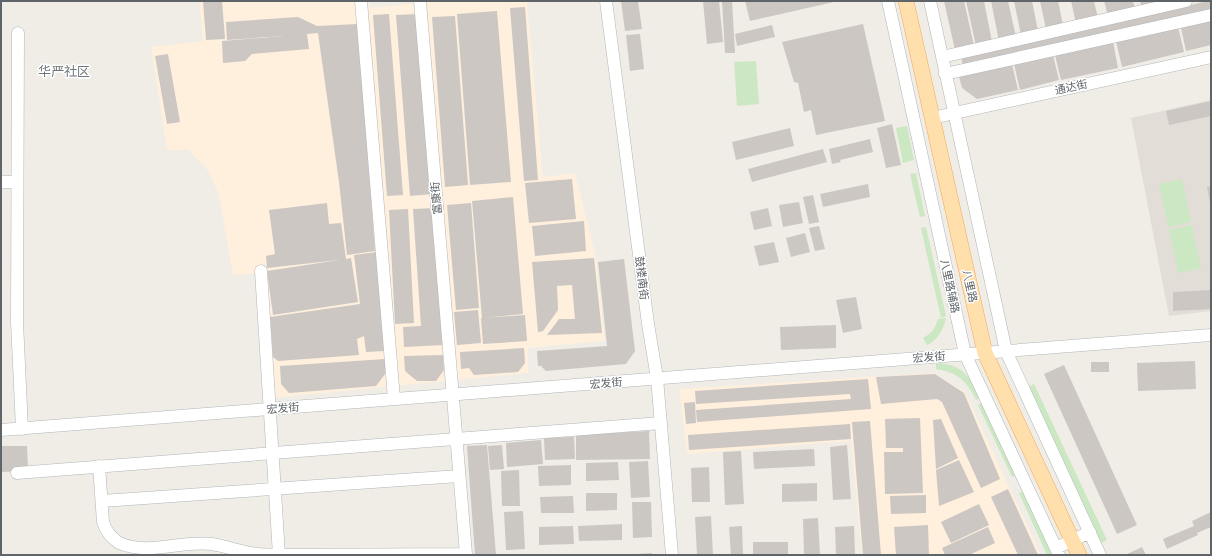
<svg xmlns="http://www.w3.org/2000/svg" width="1212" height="556" viewBox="0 0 1212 556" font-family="'Public Sans','Noto Sans SC',sans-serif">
  <rect width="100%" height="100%" fill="#f0ece6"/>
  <path fill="#ffefdd" d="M199,1h170l1,7 66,-7h91l16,176 32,-4 21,84 9,84 -77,7v25l-257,25 -8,-125 -30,2 -14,-80 -10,-23 -20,-22h-22l-16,-103 52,-6z
    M934,373l31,19 76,163h-179l-11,-114 -164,13 -8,-65z"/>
  <path fill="#e3ddd7" d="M1211,100v211l-42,5 -38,-198z"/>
  <path fill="#cbe8c2" d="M756,61l3,43 -22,2 -3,-44z
    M907,126l7,34 -11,3 -7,-35z
    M916,173l9,43 -5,1 -10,-43z
    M1182,179l9,43 -23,5 -9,-43z
    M1192,225l9,43 -23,5 -9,-43z
    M926,227l20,89 -5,2 -20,-90z
    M946,318c-3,12 -8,22 -19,27l-4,-7c9,-5 12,-9 15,-19z
    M936,363c26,1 34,13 44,35l-4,2c-9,-19 -19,-28 -40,-31z
    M1034,384l73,156 -6,3 -73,-156z
    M984,402l34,72 -6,3 -34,-72z
    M1025,490l30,65h-8l-28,-62z"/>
  <path fill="#ccc7c3" d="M203,1h19l3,38 -19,1z
    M621,1h17l4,28 -17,2z
    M703,1h16l4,41 -16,2z
    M722,1h10l3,52h-10z
    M745,1h89v1l-84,19z
    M944,1h20l10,45 -19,4z
    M966,1h18l8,41 -16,4z
    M991,1h17l8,36 -17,4z
    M1014,1h18l6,30 -17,4z
    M1040,1h18l5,24 -17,4z
    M1071,1h23l4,17 -22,5z
    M1104,1h29l2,8 -27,7z
    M1140,1h29l-27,7z
    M1208,1h3v13l-247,56 -3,-13z
    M525,7l13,173 -14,1 -14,-173z
    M497,11l14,171 -41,3 -13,-171z
    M389,14l14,181 -16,1 -14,-181z
    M419,14l14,180 -23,2 -14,-181z
    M455,16l13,169 -23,2 -13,-170z
    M298,17l19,9 41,-2 17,227 -28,4 -8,-73 -21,-149 -11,1 2,15 -57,5 -7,7 -22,2 -1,-22 62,-5 -57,4 -1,-18z
    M1211,21v24l-25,6 -5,-23z
    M863,24l22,97 -69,14 -5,-25 -7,2 -6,-29 -4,-1 -12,-40z
    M772,25l3,12 -38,9 -2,-12z
    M1178,27l6,25 -62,15 -6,-26z
    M640,34l4,35 -14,2 -4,-36z
    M1113,42l5,26 -57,12 -6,-25z
    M168,54l12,68 -13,2 -12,-68z
    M1053,55l6,25 -39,10 -6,-26z
    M1012,64l6,26 -41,9 -15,-11 -3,-12z
    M1211,101v15l-42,9 -3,-14z
    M892,124l9,41 -15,3 -9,-40z
    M790,128l4,18 -58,14 -4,-18z
    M870,139l3,13 -33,8 1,2 -9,2 -3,-15z
    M823,149l4,13 -75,20 -4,-13z
    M572,179l4,40 -47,4 -4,-40z
    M868,184l2,13 -47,10 -3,-13z
    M1211,186v17h-1l-3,-16z
    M813,195l6,27 -10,2 -6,-27z
    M513,197l10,117 -41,4 -10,-117z
    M799,202l4,21 -20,4 -4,-22z
    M327,203l2,21 12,-1 5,36 5,-1 7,44 -85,13 -6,-44 72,-11 -72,8 -1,-12 9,-2 -6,-44z
    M471,203l8,105 -23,2 -9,-105z
    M435,208l9,137 -40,2 -1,-20 18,-1 -8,-117z
    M768,208l4,18 -18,4 -4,-18z
    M408,209l6,114 -19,1 -6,-114z
    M584,221l2,30 -51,5 -3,-30z
    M819,226l6,23 -10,2 -6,-23z
    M805,233l5,19 -19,5 -5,-19z
    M774,242l5,20 -20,4 -5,-20z
    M377,252l8,99 -19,1 -2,-16 -7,3 2,16 -81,6 -5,-4 -3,-40 90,-13 -6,-49z
    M594,258l8,75 -55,2 12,-16h16l-3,-34 -15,1 1,24 -15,21 -5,1 -6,-70z
    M624,259l11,92 -9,13 -80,7 -5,-5h-3l-1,-15 70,-5 -9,-84z
    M1211,290v19l-38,2v-19z
    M856,297l6,32 -19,4 -7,-33z
    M478,310l3,33 -24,2 -3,-33z
    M525,315l2,26 -44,3 -2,-26z
    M836,325v23l-55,2 -1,-23z
    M524,348l1,15 -7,9 -44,3 -5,-7 -8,1 -1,-17z
    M443,355l1,15 -8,11h-19l-12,-10 -1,-15z
    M385,359v15l-9,12 -87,7 -8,-9 -1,-18z
    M1195,361l1,28 -58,2 -1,-28z
    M1091,362h18v10h-18z
    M1064,365l73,160 -20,9 -73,-160z
    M935,374l29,19 36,86 -19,9 -39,-86 -5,-3 -56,5 -5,-27z
    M868,379l3,30 -174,13 -1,-12 155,-11 -1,-5 -154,10 -1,-13z
    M695,402l1,21 -10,1 -2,-21z
    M920,418l3,75 -38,1 -1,-42h19v-4h-17l-1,-29z
    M941,419l17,39 -22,11 -3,-49z
    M870,421l11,134h-18l-11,-133z
    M850,424l1,15 -162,11 -1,-15z
    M649,431l1,28 -74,1v-25z
    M574,437l1,22 -30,1 -1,-22z
    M541,440l2,24 -36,3 -1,-24z
    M487,445l9,110h-21l-8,-109z
    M502,445l2,24 -14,1 -2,-24z
    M847,445l4,54 -18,1 -3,-53z
    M1,446h26l1,25 -27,1z
    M814,449l1,17 -61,3 -1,-17z
    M741,451l3,53 -19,1 -2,-53z
    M959,460l15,32 -35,14 -3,-36z
    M648,461l2,36 -19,1 -2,-36z
    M618,462l1,18 -33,1v-18z
    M571,465v20l-32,1 -1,-20z
    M709,467l1,35h-18l-1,-34z
    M519,470l1,36h-18l-1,-35z
    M817,483v18l-35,1v-18z
    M1008,489l30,66h-20l-27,-58z
    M586,493h31v17l-31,1z
    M926,495v18l-35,1 -1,-18z
    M573,496l1,17h-33l-1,-16z
    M632,502h19l1,35 -19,1z
    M979,504l10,21 -38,18 -10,-21z
    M523,511l2,38 -19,1 -2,-38z
    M1211,512v15l-14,6 1,2 -31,14 -4,-10 31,-13 -2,-5z
    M711,516l2,39h-16l-2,-38z
    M818,518l2,37h-16l-1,-36z
    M622,524v16l-43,1 -1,-15z
    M928,525l1,30h-33l-2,-28z
    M573,526l1,18 -35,1v-18z
    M742,526l1,29h-12l-2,-28z
    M854,526l1,29h-19l-1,-28z
    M988,527l7,16 -26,12h-24l-3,-7z
    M753,542h35v13h-35z
    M1142,547l4,8h-21z
    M652,553v2h-15v-1z"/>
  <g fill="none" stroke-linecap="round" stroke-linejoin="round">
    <defs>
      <path id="minor" d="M361,1l33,398
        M606,1l42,323 9,54 15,177
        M888,1l77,353 94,201
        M930,1l76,350 94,204
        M18,33l-1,289 5,107
        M942,57l244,-56
        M945,74l266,-59
        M932,118l279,-61
        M1,182h16
        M261,271l18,284
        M1,430l1210,-95
        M99,466l4,56c3,10 8,15 16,21 32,13 61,-3 93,1 13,2 26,7 39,9 9,2 19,1 28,2l187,-1 -46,-553
        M17,473l644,-50
        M102,501l357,-25
        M1056,548l34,-16"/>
      <path id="major" d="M906,1l79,352 94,202"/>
    </defs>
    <use href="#minor" stroke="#b1b6b9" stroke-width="13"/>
    <use href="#major" stroke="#f5a75a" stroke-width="16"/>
    <use href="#minor" stroke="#fff" stroke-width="12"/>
    <use href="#major" stroke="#ffdfac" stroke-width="15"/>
  </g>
  <g text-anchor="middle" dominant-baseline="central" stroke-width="3" stroke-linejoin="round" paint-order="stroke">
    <g font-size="11" fill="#5e6467" stroke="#fff">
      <text transform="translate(1071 87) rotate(-12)">通达街</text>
      <text transform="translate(436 198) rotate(-95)">富康街</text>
      <text transform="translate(642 278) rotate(83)">鼓楼南街</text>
      <text transform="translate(950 286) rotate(78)">八里路辅路</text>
      <text transform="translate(970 286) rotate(77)">八里路</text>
      <text transform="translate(929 357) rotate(-4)">宏发街</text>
      <text transform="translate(606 383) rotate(-5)">宏发街</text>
      <text transform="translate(283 408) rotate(-5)">宏发街</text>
    </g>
    <g font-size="13" fill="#6f7679" stroke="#fff">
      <text x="64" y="71">华严社区</text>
    </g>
  </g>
  <rect width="1212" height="556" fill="none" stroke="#5e6467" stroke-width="4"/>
</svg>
